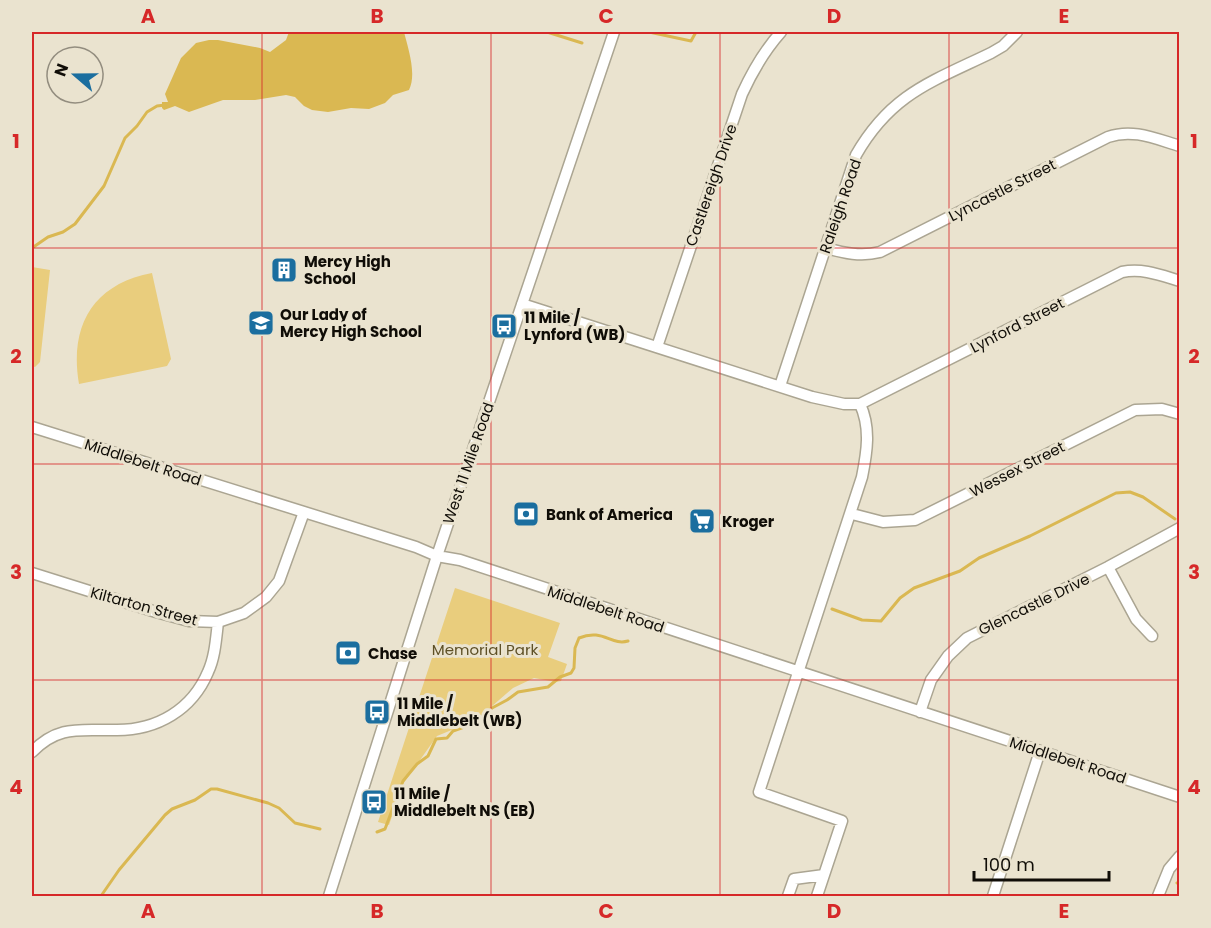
<svg xmlns="http://www.w3.org/2000/svg" width="1211" height="928" viewBox="0 0 1211 928" font-family="Poppins,sans-serif">
  <rect width="100%" height="100%" fill="#eae3cf"/>
  <path fill="#e9cd7d" d="M32,267l18,3 -10,92 -5,5 -3,-1z
    M152,273l19,86 -4,7 -88,18c-10,-58 14,-100 73,-111z
    M455,588l105,35 -12,34 19,7 -6,17 -5,1 -22,-4 -21,10 -37,32 -39,16 -34,48 -14,41 -11,-3z"/>
  <path fill="#dab852" d="M289,32h115c4,16 13,42 5,58l-16,5 -8,8 -16,6 -18,-1 -23,4 -16,-2 -8,-4 -9,-9 -9,-2 -31,5h-32l-34,12 -14,-6 -11,4 -2,-2v-6h6l-3,-8 16,-36 15,-15 13,-3h9l42,8 10,4 16,-12z"/>
  <g fill="none" stroke-linecap="round" stroke-linejoin="round">
    <path stroke="#dab852" stroke-width="3" d="M547,32l35,11
      M649,32l42,9 5,-9
      M32,248l16,-11 15,-5 12,-8 29,-38 21,-48 12,-12 10,-14 10,-6 8,-1
      M832,609l30,11 19,1 19,-23 14,-10 46,-17 19,-13 51,-22 86,-43 14,-1 13,5 32,22
      M377,832l8,-3 18,-48 14,-17 11,-8 8,-17 11,-1 6,-7 17,-6 22,-17 15,-8 11,-8 30,-5 12,-10 11,-4 3,-5 1,-20 4,-10c24,-10 32,8 49,3
      M1177,883l3,-1
      M101,896l18,-26 46,-55 7,-6 23,-9 16,-11h6l51,14 11,5 16,15 25,6"/>
    <defs>
      <path id="minor" d="M826,248c18,5 35,9 54,4l228,-115c25,-9 48,2 72,9
        M522,304l290,93 32,7h16l262,-132c21,-4 38,3 58,9
        M657,347l85,-253c11,-24 22,-43 39,-62
        M780,386l76,-231c35,-61 75,-73 135,-102l12,-7 14,-14
        M32,427l384,120 21,9 23,4 720,237
        M852,514l31,8 32,-2 220,-110 27,-1 18,5
        M1108,567l28,52 16,17
        M32,573l124,39 33,9 29,1 26,-9 22,-16 13,-16 25,-69
        M920,712l11,-32 17,-24 19,-18 141,-71 72,-39
        M32,752c27,-28 49,-21 85,-22 40,0 75,-20 91,-58 7,-15 8,-33 10,-50
        M329,896l108,-340 177,-524
        M788,896l6,-17 30,-4
        M817,896l25,-75 -83,-29 103,-315c5,-25 9,-49 -2,-73
        M993,896l47,-145
        M1158,896l11,-27 11,-13"/>
    </defs>
    <use href="#minor" stroke="#aba592" stroke-width="13"/>
    <use href="#minor" stroke="#fff" stroke-width="10"/>
  </g>
  <path fill="none" stroke="#d62828" stroke-width="1.5" stroke-opacity="0.55" d="M262,32v864M491,32v864M720,32v864M949,32v864M32,248h1148M32,464h1148M32,680h1148"/>
  <defs>
    <symbol id="building-square" viewBox="-11 -11 22 22"><rect x="-9" y="-9" width="18" height="18" rx="4" fill="#1b6e9f" stroke="#eae3cf"/><path d="M-4-6H4V6H1V3H-1V6H-4ZM-2.5-4.3h1.7v1.8h-1.7ZM.8-4.3h1.7v1.8H.8ZM-2.5-1h1.7V.8h-1.7ZM.8-1h1.7V.8H.8Z" fill="#fff"/></symbol>
    <symbol id="school-square" viewBox="-11 -11 22 22"><rect x="-9" y="-9" width="18" height="18" rx="4" fill="#1b6e9f" stroke="#eae3cf"/><path d="M0-5L7-2L0 1L-7-2ZM-4 1L0 2.5L4 1V4Q0 6-4 4Z" fill="#fff"/></symbol>
    <symbol id="bus-square" viewBox="-11 -11 22 22"><rect x="-9" y="-9" width="18" height="18" rx="4" fill="#1b6e9f" stroke="#eae3cf"/><path d="M-5-6H5V4H4V6H2V4H-2V6H-4V4H-5ZM-3.5-4V0h7V-4ZM-3.5 1.2v1.5H-2V1.2ZM2 1.2v1.5H3.5V1.2Z" fill="#fff"/></symbol>
    <symbol id="bank-square" viewBox="-11 -11 22 22"><rect x="-9" y="-9" width="18" height="18" rx="4" fill="#1b6e9f" stroke="#eae3cf"/><path d="M-6-4H6V4H-6ZM0-2.3a2.3 2.3 0 1 0 0 4.6a2.3 2.3 0 1 0 0-4.6Z" fill="#fff"/></symbol>
    <symbol id="supermarket-square" viewBox="-11 -11 22 22"><rect x="-9" y="-9" width="18" height="18" rx="4" fill="#1b6e9f" stroke="#eae3cf"/><path d="M-6-5.5h2.5l.6 2H6L4.5 2H-2.5L-4.4-4H-6ZM-1.5 3.2a1.3 1.3 0 1 0 .1 0ZM3 3.2a1.3 1.3 0 1 0 .1 0Z" fill="#fff"/></symbol>
  </defs>
  <g fill-rule="evenodd">
    <use href="#building-square" x="269" y="255" width="30" height="30"/>
    <use href="#school-square" x="246" y="308" width="30" height="30"/>
    <use href="#bus-square" x="489" y="311" width="30" height="30"/>
    <use href="#bank-square" x="511" y="499" width="30" height="30"/>
    <use href="#supermarket-square" x="687" y="506" width="30" height="30"/>
    <use href="#bank-square" x="333" y="638" width="30" height="30"/>
    <use href="#bus-square" x="362" y="697" width="30" height="30"/>
    <use href="#bus-square" x="359" y="787" width="30" height="30"/>
  </g>
  <g text-anchor="middle" dominant-baseline="central" stroke-width="6" stroke-linejoin="round" paint-order="stroke">
    <g font-size="15" fill="#100d07" stroke="#eae3cf">
      <text transform="translate(711 185) rotate(-71)">Castlereigh Drive</text>
      <text transform="translate(1002 190) rotate(-27)">Lyncastle Street</text>
      <text transform="translate(840 206) rotate(-71)">Raleigh Road</text>
      <text transform="translate(1017 325) rotate(-27)">Lynford Street</text>
      <text transform="translate(143 462) rotate(18)">Middlebelt Road</text>
      <text transform="translate(468 463) rotate(-71)">West 11 Mile Road</text>
      <text transform="translate(1017 469) rotate(-27)">Wessex Street</text>
      <text transform="translate(1034 604) rotate(-26)">Glencastle Drive</text>
      <text transform="translate(144 606) rotate(15)">Kiltarton Street</text>
      <text transform="translate(606 609) rotate(18)">Middlebelt Road</text>
      <text transform="translate(1068 760) rotate(18)">Middlebelt Road</text>
    </g>
    <g font-size="15" font-weight="bold" fill="#100d07" stroke="#eae3cf" text-anchor="start">
      <text x="304" y="261">Mercy High<tspan x="304" dy="17">School</tspan></text>
      <text x="280" y="314">Our Lady of<tspan x="280" dy="17">Mercy High School</tspan></text>
      <text x="524" y="317">11 Mile /<tspan x="524" dy="17">Lynford (WB)</tspan></text>
      <text x="546" y="514">Bank of America</text>
      <text x="722" y="521">Kroger</text>
      <text x="368" y="653">Chase</text>
      <text x="397" y="703">11 Mile /<tspan x="397" dy="17">Middlebelt (WB)</tspan></text>
      <text x="394" y="793">11 Mile /<tspan x="394" dy="17">Middlebelt NS (EB)</tspan></text>
    </g>
    <g font-size="15" fill="#5e5026" stroke="#eae3cf">
      <text x="485" y="649">Memorial Park</text>
    </g>
  </g>
  <rect width="1211" height="928" fill="none" stroke="#eae3cf" stroke-width="66"/>
  <g transform="translate(75 75) rotate(290)"><circle r="28" fill="#eae3cf" stroke="#938d7f" stroke-width="1.5"/>
  <path d="M0-4.5L10 22L0 15L-10 22Z" fill="#1b6e9f"/>
  <text y="-9" font-size="16" font-weight="bold" text-anchor="middle" fill="#100d07">N</text>
  </g>
  <path d="M974 871v9h135v-9" fill="none" stroke="#100d07" stroke-width="3"/>
  <text x="983" y="871" font-size="18" fill="#100d07" stroke="#eae3cf" stroke-width="4.5" paint-order="stroke">100 m</text>
  <rect x="33" y="33" width="1145" height="862" fill="none" stroke="#d62828" stroke-width="2"/>
  <g font-size="20" text-anchor="middle" font-weight="bold" fill="#d62828">
    <text x="148" y="23">A</text>
    <text x="377" y="23">B</text>
    <text x="606" y="23">C</text>
    <text x="834" y="23">D</text>
    <text x="1064" y="23">E</text>
    <text x="16" y="148">1</text>
    <text x="1194" y="148">1</text>
    <text x="16" y="363">2</text>
    <text x="1194" y="363">2</text>
    <text x="16" y="579">3</text>
    <text x="1194" y="579">3</text>
    <text x="16" y="794">4</text>
    <text x="1194" y="794">4</text>
    <text x="148" y="918">A</text>
    <text x="377" y="918">B</text>
    <text x="606" y="918">C</text>
    <text x="834" y="918">D</text>
    <text x="1064" y="918">E</text>
  </g>
</svg>
